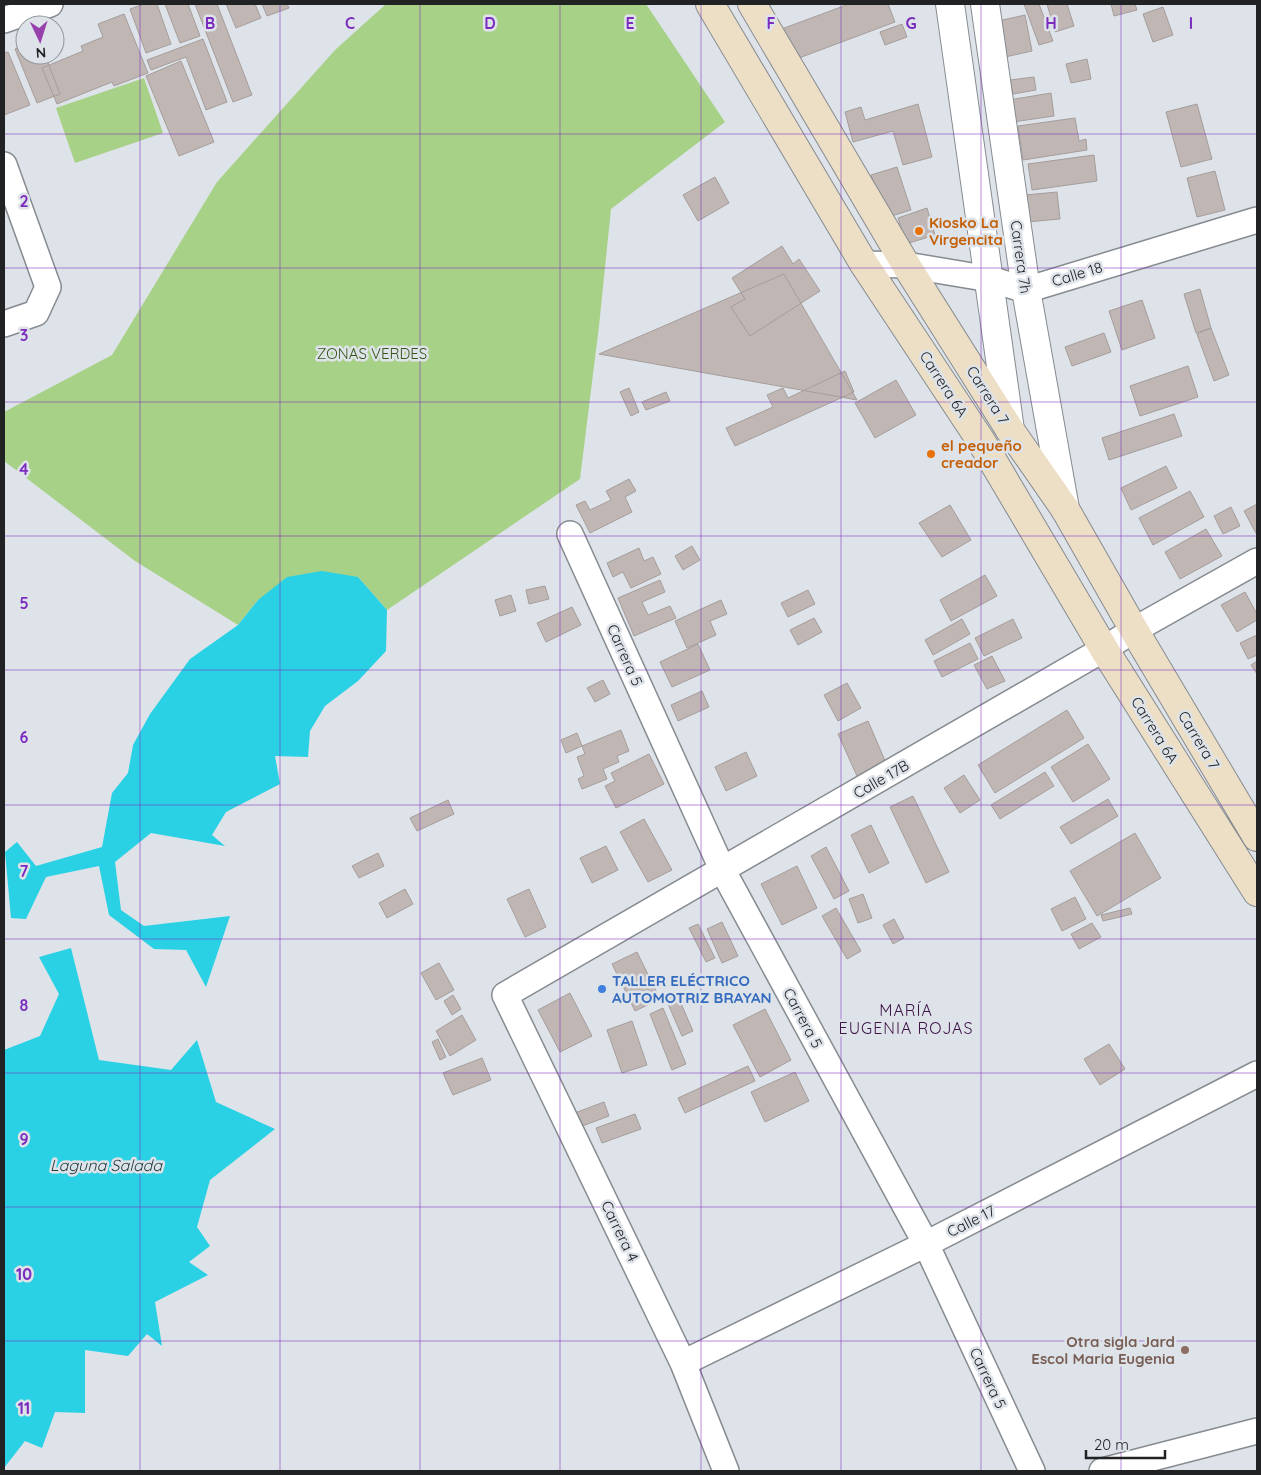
<svg xmlns="http://www.w3.org/2000/svg" width="1261" height="1475" viewBox="0 0 1261 1475" font-family="Quicksand,sans-serif">
  <rect width="100%" height="100%" fill="#dde3e9"/>
  <path fill="#a8d188" d="M386,4h260l79,118 -114,87 -12,117 -19,153 -193,131 -29,-33 -100,23 -20,25 -103,-64 -131,-100v-49l108,-57 105,-173 118,-132z
    M144,78l19,55 -88,30 -19,-55z"/>
  <path fill="#2ad1e4" d="M322,571l36,6 29,33 -1,41 -28,30 -33,25 -15,25 -2,26 -33,-1 5,28 -54,28 -14,23 13,11 -74,-13 -36,29 6,48 23,16 86,-10 -24,71 -20,-37 -32,-1 -45,-34 -10,-49 -53,11 -20,42 -15,-1 -6,-66 12,-10 19,24 66,-19 10,-54 16,-20 5,-28 17,-31 40,-55 48,-34 20,-25 29,-23z
    M71,948l28,112 72,10 26,-30 19,62 59,27 -65,51 -13,47 13,19 -21,16 19,13 -53,27 7,44 -15,-12 -19,22 -43,-6v63l-30,-1 -13,36 -17,-7 -21,27v-418l36,-14 19,-42 -20,-37z"/>
  <path fill="#c0b7b5" stroke="#a59d9b" d="M144,4h13l14,40 -25,9 -16,-44z
    M165,4h23l12,32 -20,7z
    M195,4h22l35,91 -19,7z
    M226,4h29l6,14 -25,10z
    M262,4h25l2,4 -22,8z
    M849,4h39l7,18 -104,39 -12,-31z
    M1024,4h15l14,37 -14,4z
    M1047,4h20l7,22 -19,6z
    M1111,4h24l2,6 -23,6z
    M1163,7l10,28 -20,7 -10,-28z
    M124,14l24,59 -34,13 -2,-4 -55,22 -15,-36 41,-17 -2,-5 22,-9 -5,-13z
    M1025,15l7,36 -27,6 -7,-36z
    M902,24l5,13 -22,8 -5,-13z
    M203,39l24,63 -21,8 -20,-53 -35,13 -4,-10z
    M25,45v10h20l15,39 -23,9 -22,-54z
    M8,52l22,53 -26,10v-62z
    M1087,59l4,20 -20,4 -5,-19z
    M181,61l33,81 -35,14 -33,-80z
    M1034,77l2,13 -23,4 -3,-14z
    M1051,93l3,23 -41,6 -4,-22z
    M918,104l14,53 -29,8 -10,-34 -40,11 -8,-30 16,-5 4,13z
    M1197,104l15,55 -31,8 -15,-55z
    M1075,118l4,23 7,-2 1,11 -64,10 -5,-34z
    M1094,155l3,26 -65,9 -4,-26z
    M897,167l14,43 -26,8 -14,-43z
    M1215,171l10,39 -28,7 -10,-39z
    M715,177l14,26 -31,18 -15,-26z
    M1057,192l3,27 -33,3 -2,-27z
    M927,208l8,27 -29,9 -8,-26z
    M782,246l11,18 6,-5 21,32 -70,45 -19,-29 14,-8 -13,-21z
    M784,274l73,126 -258,-46z
    M1200,289l11,39 -15,5 -12,-39z
    M1142,300l13,38 -33,12 -13,-39z
    M1211,328l18,47 -15,6 -17,-47z
    M1104,333l7,19 -39,14 -7,-19z
    M1188,366l10,31 -58,19 -10,-30z
    M845,371l9,21 -119,54 -9,-18 47,-21 -6,-12 16,-7 5,10z
    M896,380l20,35 -41,23 -20,-35z
    M629,388l10,24 -8,4 -11,-24z
    M666,392l4,9 -24,9 -4,-8z
    M1174,414l8,22 -73,24 -7,-22z
    M1166,466l11,22 -46,22 -10,-22z
    M629,479l7,12 -11,6 7,15 -42,21 -14,-28 9,-4 5,9 21,-10 -5,-9z
    M1190,491l14,26 -51,28 -14,-27z
    M1257,504v31l-13,-24z
    M950,505l21,35 -29,17 -23,-34z
    M1231,507l9,19 -17,8 -9,-18z
    M1206,529l16,27 -42,23 -15,-27z
    M692,546l8,14 -17,10 -8,-14z
    M639,548l5,13 9,-4 8,17 -30,14 -8,-16 -10,5 -6,-14z
    M985,575l12,21 -46,25 -11,-21z
    M660,580l5,12 -23,10 6,13 22,-9 6,12 -42,18 -16,-38z
    M545,586l4,13 -20,5 -3,-14z
    M808,590l7,14 -27,13 -7,-14z
    M1245,592l12,22v6l-20,12 -16,-27z
    M511,595l5,16 -16,5 -5,-16z
    M721,600l6,14 -17,7 6,14 -29,13 -12,-27z
    M572,607l9,18 -35,17 -9,-19z
    M814,618l8,14 -24,13 -8,-15z
    M962,619l8,15 -37,21 -8,-15z
    M1013,619l9,19 -38,18 -9,-18z
    M1257,635v20l-9,4 -8,-16z
    M970,643l8,16 -36,18 -8,-16z
    M698,644l12,26 -38,17 -12,-25z
    M992,656l13,25 -18,8 -13,-24z
    M1257,661v13l-6,-9z
    M603,680l7,14 -15,8 -8,-14z
    M847,683l14,25 -23,13 -14,-26z
    M702,691l7,16 -31,14 -7,-16z
    M1067,710l17,28 -89,55 -17,-28z
    M868,721l18,42 -29,13 -19,-42z
    M621,730l8,21 -12,5 2,6 -16,7 4,10 -25,10 -4,-10 6,-3 -7,-19 8,-3 -3,-8z
    M577,733l5,13 -16,7 -5,-13z
    M1088,744l22,35 -37,23 -22,-35z
    M746,752l11,24 -31,15 -11,-24z
    M649,754l15,30 -48,24 -11,-22 10,-5 -4,-8z
    M1045,772l9,14 -54,33 -9,-14z
    M964,775l16,25 -20,13 -16,-25z
    M913,796l36,76 -23,11 -36,-76z
    M1108,799l10,17 -47,28 -11,-17z
    M448,800l6,14 -37,17 -7,-13z
    M644,819l28,51 -24,12 -28,-50z
    M871,825l18,38 -20,10 -18,-38z
    M1135,833l26,45 -64,38 -27,-45z
    M606,846l12,24 -26,13 -12,-25z
    M826,847l23,44 -15,8 -23,-43z
    M378,853l6,13 -25,12 -7,-12z
    M797,866l20,42 -35,17 -21,-41z
    M405,889l8,15 -26,14 -8,-15z
    M529,889l17,38 -21,10 -18,-38z
    M863,894l9,24 -14,5 -9,-24z
    M1075,897l11,22 -24,12 -11,-22z
    M836,908l25,43 -14,8 -25,-43z
    M1130,908l2,6 -29,7 -2,-6z
    M894,919l10,19 -11,6 -10,-19z
    M722,922l16,34 -16,7 -15,-34z
    M1092,923l9,14 -22,12 -8,-15z
    M698,924l17,34 -9,4 -17,-34z
    M637,952l23,47 -25,12 -23,-47z
    M439,963l15,27 -18,10 -15,-27z
    M676,992l17,39 -11,5 -17,-39z
    M570,993l22,43 -32,16 -22,-42z
    M453,995l8,14 -9,6 -8,-14z
    M663,1008l23,56 -14,6 -22,-56z
    M765,1009l26,51 -31,17 -27,-52z
    M462,1015l14,25 -26,16 -14,-25z
    M632,1021l15,44 -25,8 -15,-43z
    M438,1039l8,18 -6,3 -8,-18z
    M1109,1044l16,25 -25,16 -16,-26z
    M482,1058l9,22 -38,15 -10,-22z
    M748,1066l7,15 -70,32 -7,-15z
    M795,1072l14,29 -44,21 -14,-30z
    M604,1102l5,14 -32,12 -5,-14z
    M635,1114l6,15 -39,14 -6,-15z"/>
  <g fill="none" stroke-linecap="round" stroke-linejoin="round">
    <defs>
      <path id="minor" d="M4,20l46,-16
        M4,165l44,122 -12,26 -32,11
        M864,264l42,1 84,14 36,11 231,-70
        M570,534l153,337 203,373 106,227
        M683,1363l243,-119 331,-170
        M726,1471l-43,-108 -178,-368 599,-346 30,-19 123,-69
        M1102,1471l155,-40"/>
      <path id="tertiary" d="M950,4l60,426
        M985,4l41,286 39,219"/>
      <path id="secondary" d="M710,4l154,260 117,177 123,208 153,243
        M752,4l154,261 104,165 55,79 69,121 123,207"/>
    </defs>
    <use href="#minor" stroke="#868b90" stroke-width="28"/>
    <use href="#tertiary" stroke="#868b90" stroke-width="30"/>
    <use href="#secondary" stroke="#868b90" stroke-width="30"/>
    <use href="#minor" stroke="#fff" stroke-width="25"/>
    <use href="#tertiary" stroke="#fff" stroke-width="28"/>
    <use href="#secondary" stroke="#ecdfc6" stroke-width="28"/>
  </g>
  <path fill="none" stroke="#7b2cbf" stroke-width="1" stroke-opacity="0.55" d="M140,4v1467M280,4v1467M420,4v1467M560,4v1467M701,4v1467M841,4v1467M981,4v1467M1121,4v1467M4,134h1253M4,268h1253M4,402h1253M4,536h1253M4,670h1253M4,805h1253M4,939h1253M4,1073h1253M4,1207h1253M4,1341h1253"/>
  <g fill="#e8710a" stroke="#dde3e9" stroke-width="2">
    <circle cx="919" cy="231" r="5"/>
    <circle cx="931" cy="454" r="5"/>
  </g>
  <circle fill="#3f7fe0" stroke="#dde3e9" stroke-width="2" cx="602" cy="989" r="5"/>
  <circle fill="#8d6e63" stroke="#dde3e9" stroke-width="2" cx="1185" cy="1350" r="5"/>
  <g text-anchor="middle" dominant-baseline="central" stroke-width="5" stroke-linejoin="round" paint-order="stroke">
    <g font-size="15" font-weight="bold" fill="#c56008" stroke="#dde3e9" text-anchor="start">
      <text x="929" y="222">Kiosko La<tspan x="929" dy="17">Virgencita</tspan></text>
      <text x="941" y="445">el pequeño<tspan x="941" dy="17">creador</tspan></text>
    </g>
    <g font-size="15" fill="#202224" stroke="#dde3e9">
      <text transform="translate(1021 257) rotate(82)">Carrera 7h</text>
      <text transform="translate(1077 274) rotate(-17)">Calle 18</text>
      <text transform="translate(944 384) rotate(57)">Carrera 6A</text>
      <text transform="translate(988 395) rotate(58)">Carrera 7</text>
      <text transform="translate(625 655) rotate(66)">Carrera 5</text>
      <text transform="translate(1155 730) rotate(58)">Carrera 6A</text>
      <text transform="translate(1199 740) rotate(59)">Carrera 7</text>
      <text transform="translate(881 779) rotate(-30)">Calle 17B</text>
      <text transform="translate(803 1018) rotate(62)">Carrera 5</text>
      <text transform="translate(971 1221) rotate(-27)">Calle 17</text>
      <text transform="translate(620 1231) rotate(64)">Carrera 4</text>
      <text transform="translate(988 1378) rotate(65)">Carrera 5</text>
    </g>
    <g font-size="15" fill="#375518" stroke="#dde3e9">
      <text x="372" y="353">ZONAS VERDES</text>
    </g>
    <g font-size="15" font-weight="bold" fill="#366cbe" stroke="#dde3e9" text-anchor="start">
      <text x="612" y="980">TALLER ELÉCTRICO<tspan x="612" dy="17">AUTOMOTRIZ BRAYAN</tspan></text>
    </g>
    <g font-size="15" font-weight="bold" fill="#785e54" stroke="#dde3e9" text-anchor="end">
      <text x="1175" y="1341">Otra sigla Jard<tspan x="1175" dy="17">Escol Maria Eugenia</tspan></text>
    </g>
    <g font-size="16" letter-spacing="1" fill="#3e1347" stroke="#dde3e9">
      <text x="906" y="1010">MARÍA<tspan x="906" dy="18">EUGENIA ROJAS</tspan></text>
    </g>
    <g font-size="16" font-style="italic" fill="#243d40" stroke="#dde3e9">
      <text x="106" y="1165">Laguna Salada</text>
    </g>
  </g>
  <g font-size="16" text-anchor="middle" font-weight="bold" fill="#7b2cbf" stroke="#dde3e9" stroke-width="5" stroke-linejoin="round" paint-order="stroke">
    <text x="210" y="29">B</text>
    <text x="350" y="29">C</text>
    <text x="490" y="29">D</text>
    <text x="630" y="29">E</text>
    <text x="771" y="29">F</text>
    <text x="911" y="29">G</text>
    <text x="1051" y="29">H</text>
    <text x="1191" y="29">I</text>
    <text x="24" y="207">2</text>
    <text x="24" y="341">3</text>
    <text x="24" y="475">4</text>
    <text x="24" y="609">5</text>
    <text x="24" y="743">6</text>
    <text x="24" y="877">7</text>
    <text x="24" y="1011">8</text>
    <text x="24" y="1145">9</text>
    <text x="24" y="1280">10</text>
    <text x="24" y="1414">11</text>
  </g>
  <rect width="1261" height="1475" fill="none" stroke="#202224" stroke-width="10"/>
  <g transform="translate(40 40) rotate(176)"><circle r="24" fill="#dde3e9" stroke="#91969a"/>
  <path d="M0-4L9 19L0 12L-9 19Z" fill="#9840ac"/>
  <text y="-8" font-size="14" font-weight="bold" text-anchor="middle" fill="#202224">N</text>
  </g>
  <path d="M1086 1450v8h79v-8" fill="none" stroke="#202224" stroke-width="2.5"/>
  <text x="1094" y="1450" font-size="15" fill="#202224" stroke="#dde3e9" stroke-width="4" paint-order="stroke">20 m</text>
</svg>
